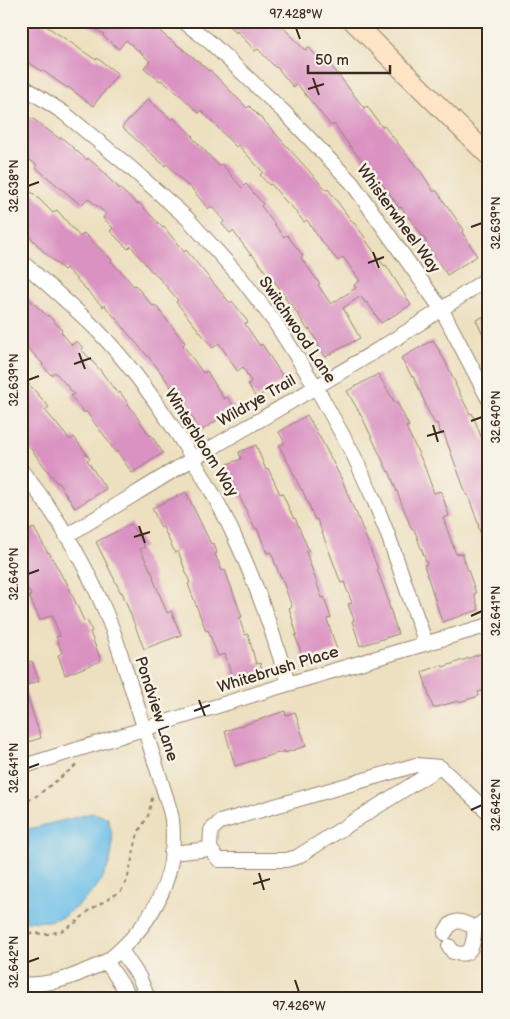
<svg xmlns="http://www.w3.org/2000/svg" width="510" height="1019" viewBox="0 0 510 1019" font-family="'Balsamiq Sans',sans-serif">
  <rect width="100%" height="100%" fill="#f7f3e8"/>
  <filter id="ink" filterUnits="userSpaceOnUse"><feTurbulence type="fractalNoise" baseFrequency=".02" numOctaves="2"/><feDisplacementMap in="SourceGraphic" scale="10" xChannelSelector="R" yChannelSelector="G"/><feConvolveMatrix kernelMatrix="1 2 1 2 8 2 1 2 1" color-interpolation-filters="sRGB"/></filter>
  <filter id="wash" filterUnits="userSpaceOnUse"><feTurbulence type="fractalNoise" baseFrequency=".0096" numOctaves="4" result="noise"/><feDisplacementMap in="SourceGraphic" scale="20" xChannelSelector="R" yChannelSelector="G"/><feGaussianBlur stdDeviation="1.12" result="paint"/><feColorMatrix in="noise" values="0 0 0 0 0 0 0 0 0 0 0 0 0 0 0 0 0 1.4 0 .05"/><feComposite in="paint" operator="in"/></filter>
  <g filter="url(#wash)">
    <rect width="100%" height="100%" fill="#ede0c0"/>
    <path fill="#6cbfe8" stroke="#547483" d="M92,813l15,4c15,36 -3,69 -32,91 -5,3 -10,9 -16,10 -12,5 -25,3 -38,3v-90z"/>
    <g id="blocks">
      <path fill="#da92c2" d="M21,21h18l57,39 1,-2 21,16 -25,32 -25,-19 -1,1 -25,-18v1l-21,-13z
        M81,21h68l15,14 25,19 20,17 1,-1 37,38 2,-2 18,18 59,66 2,-1 25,34h1l12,16h-1l19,27 2,-1 25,40 -30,18 -14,-21 -2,1 -4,-7 -18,12 17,30 -35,19 -15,-28 -2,1 -17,-26 -1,1 -5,-7 1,-1 -13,-18 -1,1 -20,-26 -1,1 -18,-24 -3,2 -8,-9 2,-3 -13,-15 -3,3 -19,-24 -2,1 -20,-22 -2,2 -43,-39 26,-28 24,21 2,-2 19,18 -1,1 27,29 3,-2 20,24 4,-4 17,20 -2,2 23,31 3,-2 16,21 -2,2 19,26 -2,1 13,19 25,-16 -2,-3 6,-4 -17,-24 -5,4 -19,-23 -12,-18 -3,2 -16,-20 -1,1 -16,-19 -2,1 -9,-10 3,-3 -25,-27 -2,2 -35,-37 -2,3 -18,-17 -20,-16 -1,1 -16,-13 6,-7 -24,-21 -7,9 -16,-13 1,-2z
        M224,21h53l28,29 4,-3 17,21 4,-4 34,44 3,-2 15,21 2,-1 35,44h1l14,22 2,-2 28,40 -2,2 15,24 -30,19 -15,-23h-1l-6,-10 1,-1 -25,-34 -2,1 -11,-17 -39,-46 -15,-21 -3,2 -34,-42 -4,3 -16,-20 -1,1 -18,-19 -3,2 -18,-20 -1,2z
        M21,112l10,8 1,-2 28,21 1,-2 26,23 1,-2 19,17 -1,1 31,28 2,-1 24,25 1,-1 20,25 2,-2 44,53 2,-2 16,21 -3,2 15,22 2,-2 23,36 -29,18 -8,-14 3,-2 -8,-15 -6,4 -18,-28 -6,5 -37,-46 2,-2 -25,-29 -1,1 -21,-26 -3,3 -18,-18 3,-3 -10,-10 3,-4 -18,-16 -7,7 -46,-38 2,-2 -16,-11z
        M21,185l13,9 19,19 4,-3 23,27 4,-4 28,27 -1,1 23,25 1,-1 18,21 2,-1 30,38 -2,2 20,28 4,-2 17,28 3,-2 8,11 -34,23 -28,-44 -1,1 -16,-22 -31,-36v-1l-21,-24 -1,2 -37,-39 -2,2 -21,-19 -17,-19 -5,5z
        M21,291l26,25 1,-1 14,15 -1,2 11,13 5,-4 6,7 -2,1 19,21 18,24 2,-2 30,44 1,-1 12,18 -31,20 -15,-22 -1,2 -14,-21h-1l-15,-21 -2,2 -13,-17 3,-2 -19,-22 -4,3 -9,-10 1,-1 -22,-23z
        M489,314v33l-13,-27z
        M433,340l13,23 10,21h-1l15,30 2,-1 10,26 2,-1 5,13v102h-1l-10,-27h1l-11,-31 -1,1 -23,-62h-3l-4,-11 -2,1 -10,-19h1l-13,-29 -1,1 -11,-19z
        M378,374l17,29 2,-1 12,24 -3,1 18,38 10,28 7,-2 8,25 -6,2 13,36 6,-1 14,40 -2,1 5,16 -37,12 -18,-57 3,-1 -13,-35 -2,1 -23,-59 -1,1 -25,-53 -16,-28z
        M21,375l28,32 -4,3 25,30 4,-3 16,22 -3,1 19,29 -31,19 -17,-26 -1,1 -36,-47z
        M307,415l15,26 20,39 13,32h1l22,57h-1l12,33h-1l10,32 -38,12 -8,-25 2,-1 -6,-16 4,-1 -8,-21 -3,1 -24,-64 -2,1 -13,-31 -1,1 -11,-24 -11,-20 6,-3 -6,-11z
        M256,445l10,25 2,-2 12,26 2,-1 12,26 1,-1 14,33 -3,1 16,46 2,-1 7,21 -4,1 10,31 -33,11 -9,-26h2l-8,-27 3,-1 -11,-31h-1l-9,-24 -4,1 -10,-25 -2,1 -21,-44h-2l-7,-20 16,-6 -2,-7z
        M186,492l25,52 3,-1 3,10 -2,1 7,17 3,-1 17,47 -3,1 6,17 3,-1 8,30 4,-1 3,12 -29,9 -9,-30 -7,2 -10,-26 -2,1 -18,-47 2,-1 -12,-32 -3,2 -12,-26 -2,1 -9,-20z
        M131,524l14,23 -5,2 14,28 -1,1 14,35 4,-2 10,24 -37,14 -22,-57 -1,1 -25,-51z
        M34,528l14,25 1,-1 15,28 1,-1 19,42 3,-1 5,11 -2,1 11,29 -36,14 -7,-20 4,-2 -6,-16 4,-1 -8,-21 -12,5 -11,-24 2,-1 -10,-18v-42z
        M22,645l6,17 4,-1 7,20 -15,5 17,52 -20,6z
        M489,651v38l-11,3 1,4 -20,6 -1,-1 -25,7 -11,-36 20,-7 1,2z
        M285,711l1,4 9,-3 11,34 -21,7v-2l-50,15 -10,-35z"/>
    </g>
  </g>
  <g filter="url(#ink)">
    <use href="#blocks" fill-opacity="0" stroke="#94856f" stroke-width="1"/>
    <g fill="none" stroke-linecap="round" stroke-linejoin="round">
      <defs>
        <path id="street" d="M183,21l28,22 74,70 67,70 90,127 47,90
          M21,85l43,28 68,56 56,50 53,59 33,43 42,66 38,69 20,44 14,35 38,109
          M21,261c26,23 52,45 76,69 31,32 57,68 81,105 21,33 41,67 57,103 22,47 39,97 53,146
          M21,470c37,45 72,106 92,161 7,19 12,39 19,58 11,36 23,72 34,108 2,7 5,15 6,23 5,45 -10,86 -41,119 -8,8 -16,17 -26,23 -6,4 -14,6 -20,9 -19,9 -43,15 -64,13
          M66,536c44,-26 86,-53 130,-79 99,-58 199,-114 293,-180
          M21,767l267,-83 201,-59
          M440,767l-143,90 -11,3h-67l-9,-11 1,-19 9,-8 196,-57 24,2 49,46
          M171,853l39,-4
          M445,933c8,-17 17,-12 30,-5l14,-11
          M449,946l4,6c20,7 20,-9 22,-24
          M121,950l18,27 9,21
          M106,961l22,33 1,4"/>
        <path id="secondary" d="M353,21l136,135"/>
      </defs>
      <use href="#street" stroke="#94856f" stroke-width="16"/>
      <use href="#secondary" stroke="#94856f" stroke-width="21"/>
      <path stroke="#94856f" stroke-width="2" stroke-dasharray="4 4" stroke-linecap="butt" d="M21,805l17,-10 41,-32
        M21,933l27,1 13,-3 13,-7 16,-14 31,-19 6,-10 11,-48 10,-17 5,-22"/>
      <use href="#street" stroke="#fff" stroke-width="14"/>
      <use href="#secondary" stroke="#ffe4c6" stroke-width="19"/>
    </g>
  </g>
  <path fill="none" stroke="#3b2a1e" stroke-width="2" d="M296,28l4,11M313,78l6,17M308,89l16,-5M28,186l11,-4M471,227l11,-4M373,252l6,16M368,263l16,-6M79,353l6,16M74,364l17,-6M28,380l11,-4M471,421l11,-4M433,425l5,17M427,436l17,-5M139,526l6,17M134,537l16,-5M28,574l11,-4M471,616l11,-5M199,700l6,16M194,711l16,-6M28,768l11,-4M471,810l11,-5M259,873l5,17M253,884l17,-5M28,962l11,-4M295,980l4,12"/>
  <g text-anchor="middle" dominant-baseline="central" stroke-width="5" stroke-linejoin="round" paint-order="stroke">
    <g font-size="16" fill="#3b2a1e" stroke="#f7f3e8">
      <text transform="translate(398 219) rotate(54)">Whisterwheel Way</text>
      <text transform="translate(297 330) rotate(56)">Switchwood Lane</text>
      <text transform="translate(257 401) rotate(-30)">Wildrye Trail</text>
      <text transform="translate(201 443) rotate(58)">Winterbloom Way</text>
      <text transform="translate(278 670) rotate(-17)">Whitebrush Place</text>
      <text transform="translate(156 709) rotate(72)">Pondview Lane</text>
    </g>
  </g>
  <rect width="510" height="1019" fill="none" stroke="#f7f3e8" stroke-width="55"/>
  <path d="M308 65v8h82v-8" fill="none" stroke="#3b2a1e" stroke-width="2.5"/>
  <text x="315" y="65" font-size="15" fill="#3b2a1e" stroke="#f7f3e8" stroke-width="4" paint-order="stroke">50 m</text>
  <rect x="28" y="28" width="454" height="964" fill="none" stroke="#3b2a1e" stroke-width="2"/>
  <g font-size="12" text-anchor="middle" fill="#3b2a1e">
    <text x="296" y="18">97.428°W</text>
    <text transform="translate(14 186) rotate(-90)" y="4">32.638°N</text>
    <text transform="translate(496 223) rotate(-90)" y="4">32.639°N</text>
    <text transform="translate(14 380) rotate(-90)" y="4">32.639°N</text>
    <text transform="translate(496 417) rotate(-90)" y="4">32.640°N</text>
    <text transform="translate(14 574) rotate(-90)" y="4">32.640°N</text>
    <text transform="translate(496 611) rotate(-90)" y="4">32.641°N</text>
    <text transform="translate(14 768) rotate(-90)" y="4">32.641°N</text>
    <text transform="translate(496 805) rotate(-90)" y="4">32.642°N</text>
    <text transform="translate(14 962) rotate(-90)" y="4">32.642°N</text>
    <text x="299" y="1010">97.426°W</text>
  </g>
</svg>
